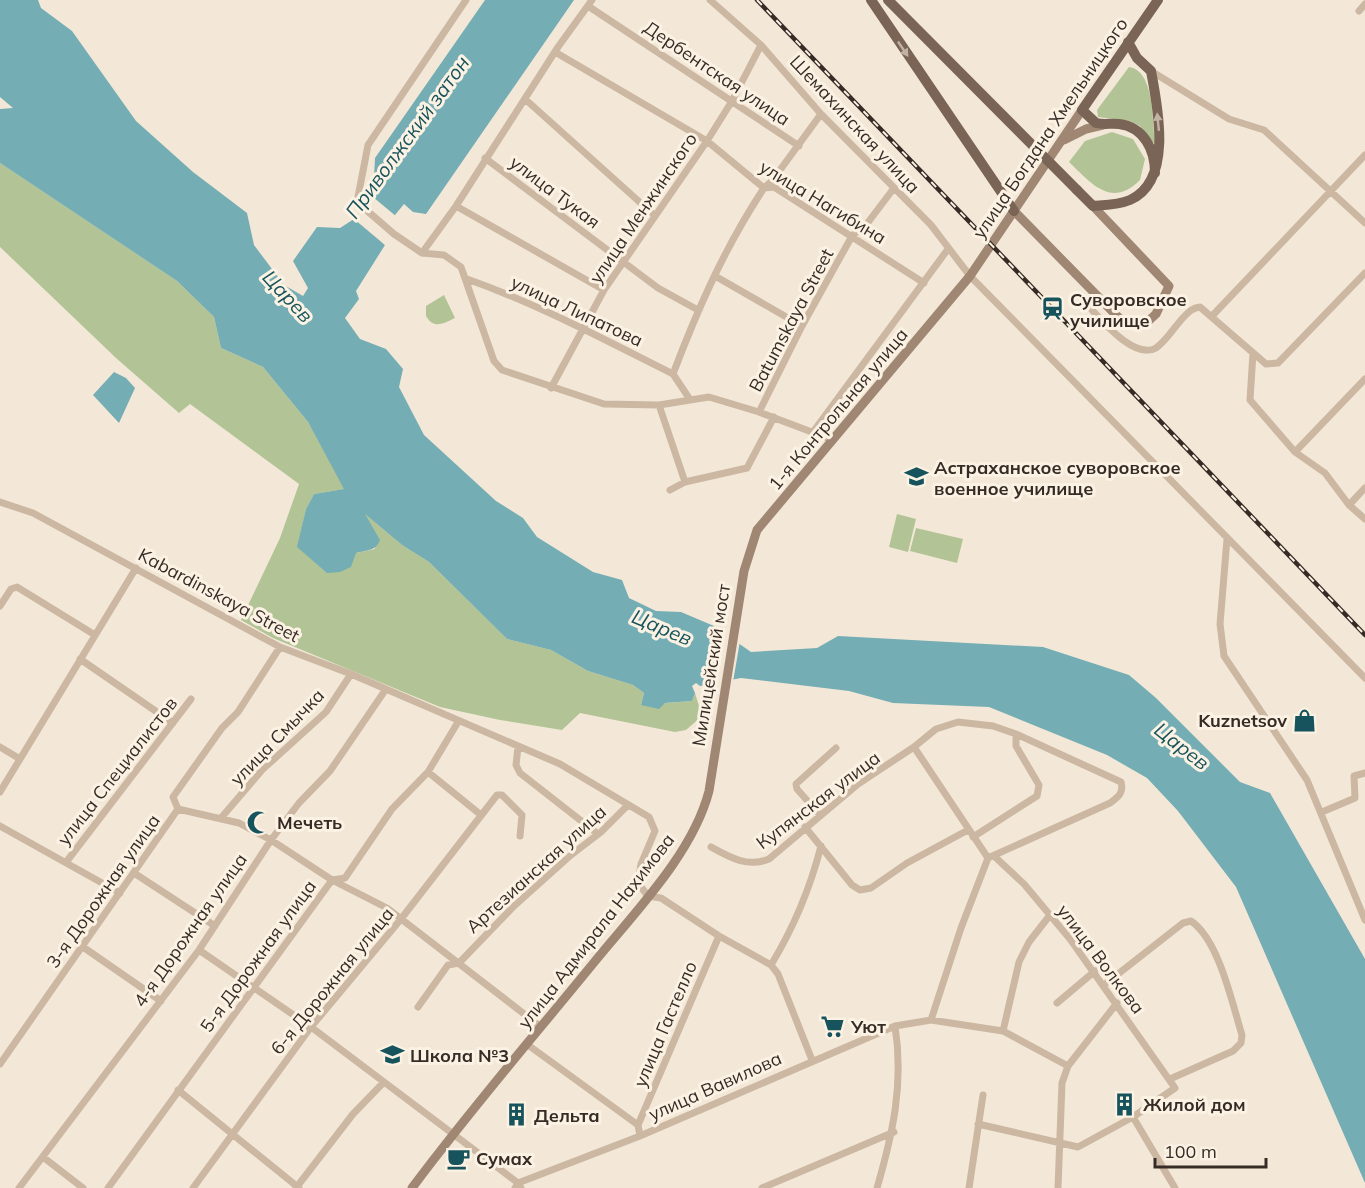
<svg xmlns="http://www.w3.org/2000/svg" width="1365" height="1188" viewBox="0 0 1365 1188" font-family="Mulish,sans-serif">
  <rect width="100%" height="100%" fill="#f3e8d7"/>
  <path fill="#b2c496" d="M1129,67c26,4 23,54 26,75l-3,1 -12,-17 -10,-5 -32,-4 -1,-7z
    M1112,132l21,7 12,20 -5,21c-29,29 -49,3 -71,-18l16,-21z
    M0,163l177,118 37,36 7,31 42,19 45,55 37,67 -31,5 -8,15 -8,38 58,6 19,-4 -11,-36 38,32 27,17 78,77 44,11 37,21 45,14 11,8 -3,12 51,-4 3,-8 7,23 -16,14 -11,2 -95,-19 -18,17 -62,-10 -60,-13 -167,-69 -32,-18 39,-82 19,-54 -109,-80 -11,9 -63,-55 -116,-111z
    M444,295l11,23c-11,5 -21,12 -29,-2v-10z
    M897,514l19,5 -8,33 -19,-5z
    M916,528l47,11 -6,24 -47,-12z"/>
  <path fill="#74adb3" d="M0,0h38l3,8 31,23 64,90 57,51 54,41 7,32 30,40 19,11 5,-8 -15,-27 24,-34 23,1 14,-9 19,-22 2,-39 110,-158h89l-148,214 -13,-2 -9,-8 -27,33 8,8 -29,46 3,8 -14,19 15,21 26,10 17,20 -4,18 25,48 72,66 27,17 14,19 56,35 29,8 7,18 27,13 25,1 33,14 37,26 66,-4 21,-12 205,11 86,28 27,23 84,84 30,11 95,166v224l-129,-296 -58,-76 -31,-33 -40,-23 -118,-48 -96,-4 -44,-12 -108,-13 -41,8 -4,-3 -4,3 3,7 -3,8 -27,2 -6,6 -18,-4 3,-12 -11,-8 -45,-14 -37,-21 -44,-11 -78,-77 -27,-17 -37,-31 15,26c-4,11 -13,10 -24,13l-5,14 -11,5 -13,1 -30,-26 9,-38 8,-15 30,-5 -36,-67 -45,-55 -42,-19 -7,-31 -37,-36 -177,-118v-54l13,-1 -13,-11z
    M114,372l12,6 9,10 -16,35 -26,-28z"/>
  <path fill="#f3e8d7" d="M373,197l24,20 -17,20 7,6 -2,2 -31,-26z
    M722,628l18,13 -7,41 -22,4z"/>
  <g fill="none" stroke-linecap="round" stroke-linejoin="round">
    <path stroke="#ccb8a2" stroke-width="7" d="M710,0l51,45 60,69 110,111 39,51 395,402
      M588,6l211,140
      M1359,11l6,-7
      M555,52l152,89 57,47 10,-1 150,96
      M1151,71l78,48 35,11 101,93
      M525,99l129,116
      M485,158l173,130 40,22
      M456,206l148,84
      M422,253l22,2 17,12 33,94 8,9 102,34 55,1 50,-8 50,15 74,28
      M422,253l-28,-19 -37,-32 11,-57 98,-145
      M422,253l34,-47 102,-159 34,-47
      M715,276l87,50
      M467,279c71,25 138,61 206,95
      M1093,293l-2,16c12,13 44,51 65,39 9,-6 18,-20 25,-28 6,-6 10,-12 19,-13l66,57 12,-1 87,-90
      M1212,316l153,-161
      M1253,353l-3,47 45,52 30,21 24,32 16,14
      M551,388l53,-98 103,-149 25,-40 29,-56
      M689,398l-16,-24c25,-66 52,-127 91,-186l8,-7 49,-67
      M659,405l26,77
      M759,412l43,-86 50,-90 14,-11 28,-37
      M813,432l135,-183
      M1295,452l70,-73
      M670,490l15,-8 62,-14 27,-51
      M0,502l33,11 247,134 71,27 209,90 89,53 6,14 -14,33 -3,19 10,13 13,2 58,38 52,29 7,9 34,86
      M1349,505l16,-17
      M1227,539l-7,85 4,32 83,124 58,140
      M0,606l11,-17 6,-2 78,48
      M80,659l93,64
      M0,747l20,12
      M518,747l-2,18 4,8 78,61
      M914,747l74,111
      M428,772l53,43
      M0,792l136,-224
      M178,809l61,14 32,17 61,40 55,28 154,119
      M1322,812l33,-14 -1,-22 11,-3
      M820,815l-23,-26 -1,-5 40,-36
      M221,818l41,-48 64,-58 25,-38
      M0,826l120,67
      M805,827l47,58 8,5 11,-2 36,-25 61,-33
      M973,837l64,-41 2,-11 -23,-39v-12
      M711,847c18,10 37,21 58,12l89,-75 56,-37 22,-18 22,-7 35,4 23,8 105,48c3,11 -3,15 -11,21l-122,55 -27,70 -30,92
      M67,861l124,-162
      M134,873l81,53
      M83,947l78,54
      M199,950l112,77 207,156 3,5
      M771,965c23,-38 39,-76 50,-119
      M1104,985l79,-62 8,-2c28,19 41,82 51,114l-1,8 -8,8 -63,28
      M1057,1003l38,-32
      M418,1007l30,-42 11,-2 54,-56 58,-52 30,-23 27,-27
      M1003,1031l16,-69 10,-20 21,-27
      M528,1045l110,80 2,11
      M0,1064l178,-255 -5,-12 49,-69 16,-16 42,-65
      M178,1090l121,98
      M1133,1117l42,71
      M978,1124l100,23 55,-30 42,-29 -105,-149 -46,-55 -30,-28
      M638,1125l81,-189
      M43,1157l40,31
      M19,1188l180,-238 72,-110 28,-37 31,-32 56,-82
      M108,1188l224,-308 13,-2 47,-69 36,-37 30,-50
      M193,1188l118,-161 90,-108 96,-124h5l20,20 -2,21
      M296,1188l57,-74 31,-32
      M515,1188l3,-5 122,-47 255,-110 36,-6 72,11 65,35
      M762,1188l132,-56
      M877,1188c16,-55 27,-105 18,-162
      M969,1188l14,-93
      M1058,1188l4,-105 6,-17 49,-63"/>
    <path stroke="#a08774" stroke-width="9" d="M1064,140l22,-11 17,-4
      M1014,211l106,108 11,6 14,-1 11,-10 13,-28 -76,-80
      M412,1188c58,-78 122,-152 184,-228 40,-49 97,-107 113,-169l35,-220 13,-41 213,-254 112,-166"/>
    <path stroke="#7a6455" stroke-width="10" d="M871,0l143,211
      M1155,173c0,-23 -11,-46 -36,-49 -8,-1 -15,1 -23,-1l-14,-13 76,-110
      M1077,190l16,16c12,-1 25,-1 37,-6 43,-19 28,-92 21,-129l-14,-13 -9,-16"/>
    <defs>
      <path id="rail" d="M757,0l608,635"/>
    </defs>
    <use href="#rail" stroke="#362c25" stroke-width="4.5"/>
    <use href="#rail" stroke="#fbf2e4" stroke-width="2" stroke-dasharray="7" stroke-linecap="butt"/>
    <path stroke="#7a6455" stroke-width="10" d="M888,0l189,190"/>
  </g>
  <defs><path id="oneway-solid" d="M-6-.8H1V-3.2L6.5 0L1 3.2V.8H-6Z" transform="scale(1.5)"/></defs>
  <g fill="#c1b2a4">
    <use href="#oneway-solid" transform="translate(903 49) rotate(56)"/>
    <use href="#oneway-solid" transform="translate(1158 122) rotate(-96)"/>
  </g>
  <defs>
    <symbol id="station-bare" viewBox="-9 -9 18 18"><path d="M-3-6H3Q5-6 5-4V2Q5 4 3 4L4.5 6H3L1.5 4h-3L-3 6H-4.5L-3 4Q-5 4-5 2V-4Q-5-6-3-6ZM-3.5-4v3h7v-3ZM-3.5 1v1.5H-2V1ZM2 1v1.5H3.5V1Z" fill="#17535c" stroke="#fbf2e4" stroke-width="2.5" paint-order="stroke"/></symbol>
    <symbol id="university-bare" viewBox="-9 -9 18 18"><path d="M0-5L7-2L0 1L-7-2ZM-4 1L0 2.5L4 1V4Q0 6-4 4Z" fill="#17535c" stroke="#fbf2e4" stroke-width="2.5" paint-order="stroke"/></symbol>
    <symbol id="shop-bare" viewBox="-9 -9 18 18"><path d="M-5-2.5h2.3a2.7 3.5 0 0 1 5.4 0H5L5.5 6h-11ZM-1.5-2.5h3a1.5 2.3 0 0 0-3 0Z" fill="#17535c" stroke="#fbf2e4" stroke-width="2.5" paint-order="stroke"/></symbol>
    <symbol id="mosque-bare" viewBox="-9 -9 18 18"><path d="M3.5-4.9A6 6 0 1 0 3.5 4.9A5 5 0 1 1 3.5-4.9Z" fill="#17535c" stroke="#fbf2e4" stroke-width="2.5" paint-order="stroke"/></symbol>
    <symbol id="supermarket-bare" viewBox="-9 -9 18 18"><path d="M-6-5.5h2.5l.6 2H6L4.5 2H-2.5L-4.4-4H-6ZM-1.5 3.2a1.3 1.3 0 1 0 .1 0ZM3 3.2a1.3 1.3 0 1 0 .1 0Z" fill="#17535c" stroke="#fbf2e4" stroke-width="2.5" paint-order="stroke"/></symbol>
    <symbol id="school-bare" viewBox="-9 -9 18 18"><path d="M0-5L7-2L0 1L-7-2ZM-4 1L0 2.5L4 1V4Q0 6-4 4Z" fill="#17535c" stroke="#fbf2e4" stroke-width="2.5" paint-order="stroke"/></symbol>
    <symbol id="building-bare" viewBox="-9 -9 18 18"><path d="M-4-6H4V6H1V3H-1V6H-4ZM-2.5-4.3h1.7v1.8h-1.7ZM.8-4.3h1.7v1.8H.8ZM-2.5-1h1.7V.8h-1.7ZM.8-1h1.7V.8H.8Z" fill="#17535c" stroke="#fbf2e4" stroke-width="2.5" paint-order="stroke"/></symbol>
    <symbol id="cafe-bare" viewBox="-9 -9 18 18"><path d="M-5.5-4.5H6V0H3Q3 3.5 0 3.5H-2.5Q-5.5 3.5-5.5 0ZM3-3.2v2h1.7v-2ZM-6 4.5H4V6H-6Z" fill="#17535c" stroke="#fbf2e4" stroke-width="2.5" paint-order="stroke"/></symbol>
  </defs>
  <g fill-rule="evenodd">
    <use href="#station-bare" x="1036" y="292" width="33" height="33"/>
    <use href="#university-bare" x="900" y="460" width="33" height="33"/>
    <use href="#shop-bare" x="1288" y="704" width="33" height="33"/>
    <use href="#mosque-bare" x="242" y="806" width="33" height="33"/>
    <use href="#supermarket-bare" x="816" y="1010" width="33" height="33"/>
    <use href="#school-bare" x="376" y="1038" width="33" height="33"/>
    <use href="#building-bare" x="1108" y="1088" width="33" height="33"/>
    <use href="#building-bare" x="500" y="1098" width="33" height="33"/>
    <use href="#cafe-bare" x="442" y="1142" width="33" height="33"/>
  </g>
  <g text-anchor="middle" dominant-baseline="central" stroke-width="6" stroke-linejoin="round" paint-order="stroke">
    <g font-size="18" fill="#362c25" stroke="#fbf2e4">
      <text transform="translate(717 73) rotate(34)">Дербентская улица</text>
      <text transform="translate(855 124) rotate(47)">Шемахинская улица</text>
      <text transform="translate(1050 128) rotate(-56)">улица Богдана Хмельницкого</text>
      <text transform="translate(555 192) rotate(37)">улица Тукая</text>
      <text transform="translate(823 202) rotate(31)">улица Нагибина</text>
      <text transform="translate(643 208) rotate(-56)">улица Менжинского</text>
      <text transform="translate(577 311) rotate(25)">улица Липатова</text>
      <text transform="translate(791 320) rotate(-62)">Batumskaya Street</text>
      <text transform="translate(838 409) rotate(-50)">1-я Контрольная улица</text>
      <text transform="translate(219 595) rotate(28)">Kabardinskaya Street</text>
      <text transform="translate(711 665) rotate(-81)">Милицейский мост</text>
      <text transform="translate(277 737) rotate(-46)">улица Смычка</text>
      <text transform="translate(117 771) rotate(-52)">улица Специалистов</text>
      <text transform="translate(818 800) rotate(-37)">Купянская улица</text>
      <text transform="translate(536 869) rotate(-42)">Артезианская улица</text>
      <text transform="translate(103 891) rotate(-55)">3-я Дорожная улица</text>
      <text transform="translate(190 930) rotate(-55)">4-я Дорожная улица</text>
      <text transform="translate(596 931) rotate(-52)">улица Адмирала Нахимова</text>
      <text transform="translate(258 956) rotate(-54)">5-я Дорожная улица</text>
      <text transform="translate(1101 959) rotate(53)">улица Волкова</text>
      <text transform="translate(332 981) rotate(-51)">6-я Дорожная улица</text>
      <text transform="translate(665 1024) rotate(-67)">улица Гастелло</text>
      <text transform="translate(715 1086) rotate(-24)">улица Вавилова</text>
    </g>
    <g font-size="18" font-weight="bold" fill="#362c25" stroke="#fbf2e4" text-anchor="start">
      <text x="1070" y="299">Суворовское<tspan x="1070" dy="21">училище</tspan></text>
      <text x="934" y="467">Астраханское суворовское<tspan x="934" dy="21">военное училище</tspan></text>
      <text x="1287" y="720" text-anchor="end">Kuznetsov</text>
      <text x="277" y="822">Мечеть</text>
      <text x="851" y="1026">Уют</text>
      <text x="410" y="1055">Школа №3</text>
      <text x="1143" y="1104">Жилой дом</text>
      <text x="534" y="1115">Дельта</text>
      <text x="476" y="1158">Сумах</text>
    </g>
    <g font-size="20" font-style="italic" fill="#17535c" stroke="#fbf2e4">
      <text transform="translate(407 137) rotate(-54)">Приволжский затон</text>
      <text transform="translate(288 296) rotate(47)">Царев</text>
      <text transform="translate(662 627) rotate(23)">Царев</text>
      <text transform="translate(1182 746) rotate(38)">Царев</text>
    </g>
  </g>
  <path d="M1155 1158v9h111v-9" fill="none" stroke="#362c25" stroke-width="3"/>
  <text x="1164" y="1158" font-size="18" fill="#362c25" stroke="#fbf2e4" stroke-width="4.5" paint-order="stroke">100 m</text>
</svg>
